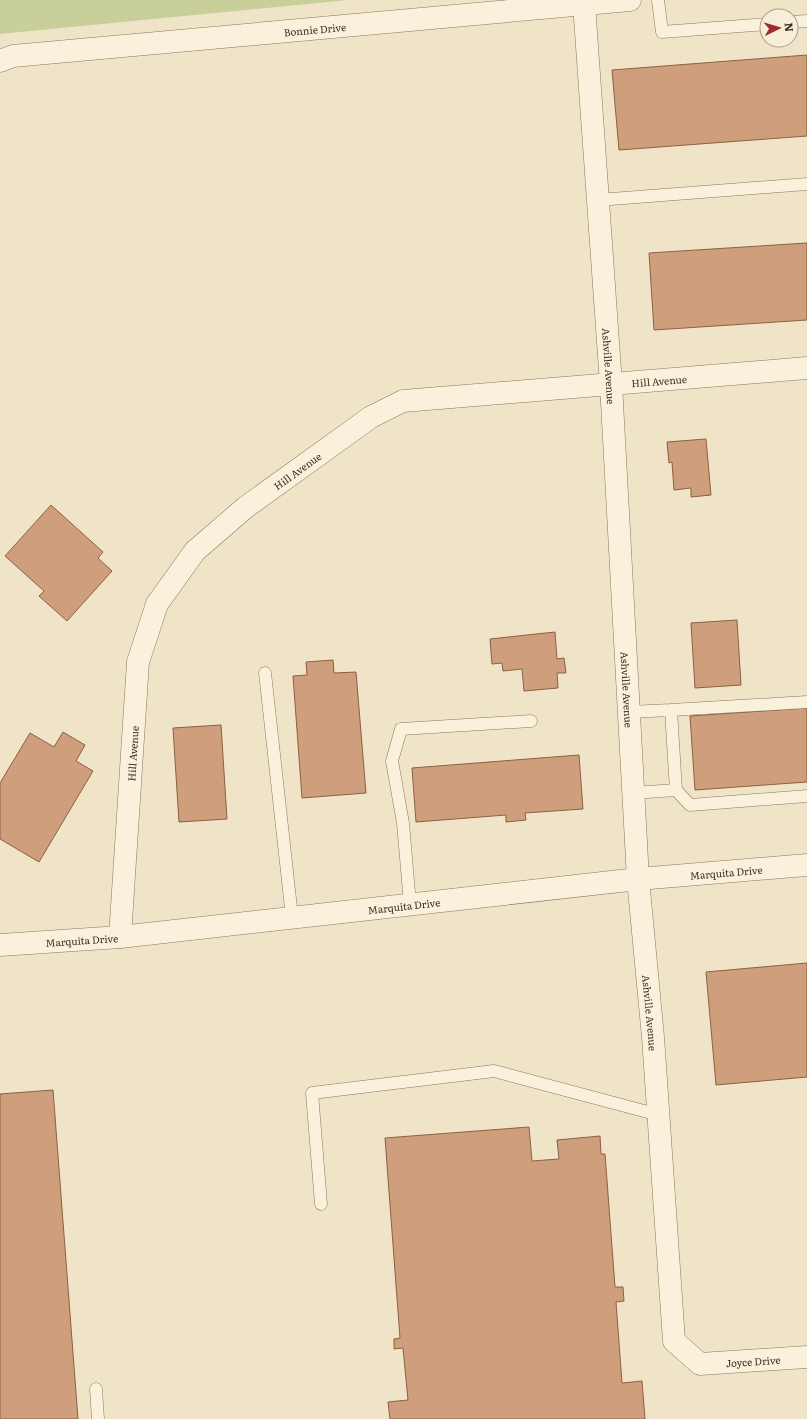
<svg xmlns="http://www.w3.org/2000/svg" width="807" height="1419" viewBox="0 0 807 1419" font-family="Literata,serif">
  <rect width="100%" height="100%" fill="#f0e4c8"/>
  <path fill="#c9cf9b" d="M0,0h348l-348,34z"/>
  <path fill="#cf9f7d" stroke="#8d5f41" d="M807,55v81l-188,14 -7,-80z
    M807,243v77l-153,10 -5,-77z
    M706,439l5,56 -20,2v-9l-17,2 -2,-28 -3,1 -2,-21z
    M51,505l52,47 -5,6 14,13 -45,50 -28,-25 5,-5 -39,-35z
    M737,620l4,65 -46,3 -4,-65z
    M555,632l2,27 7,-1 2,15h-9l1,15 -34,3 -2,-22 -19,2 -1,-8 -10,1 -2,-25z
    M333,660l1,13 22,-1 10,121 -64,5 -9,-122 14,-1 -1,-13z
    M807,708v74l-112,8 -5,-74z
    M221,725l6,94 -48,3 -6,-94z
    M63,732l22,13 -9,16 17,10 -54,91 -39,-23v-56l30,-50 24,14z
    M579,755l4,54 -58,4 1,7 -20,2v-7l-90,7 -4,-54z
    M807,963v114l-91,8 -10,-113z
    M53,1090l25,329h-78v-325z
    M529,1127l3,34 27,-2 -2,-19 43,-4 1,18h4l10,133h8l1,14 -8,1 6,81 20,-2 3,38h-255l-2,-17 20,-2 -5,-52 -9,1v-10l6,-1 -15,-200z"/>
  <g fill="none" stroke-linecap="round" stroke-linejoin="round">
    <defs>
      <path id="service" d="M658,0l4,32 105,-8
        M791,22l16,-1
        M598,200l209,-16
        M265,673l27,244
        M671,710l136,-8
        M629,712l42,-2 5,80 -43,3
        M676,790l14,15 117,-9
        M410,904l-7,-81 -11,-62 9,-32 130,-8
        M321,1204l-9,-111 182,-22 165,44
        M96,1389l2,30"/>
      <g id="minor">
        <path id="s1" d="M584,4l27,380 27,495 15,158 21,304 26,23 107,-7"/>
        <path id="s2" d="M0,61l13,-5 617,-56"/>
        <path id="s3" d="M120,937l18,-275 19,-58 38,-53 51,-44 125,-90 32,-16 404,-33"/>
        <path id="s4" d="M0,945l120,-8 518,-58 169,-14"/>
      </g>
    </defs>
    <use href="#service" stroke="#8d765c" stroke-width="13"/>
    <use href="#minor" stroke="#8d765c" stroke-width="23"/>
    <use href="#service" stroke="#faf1dc" stroke-width="12"/>
    <use href="#minor" stroke="#faf1dc" stroke-width="22"/>
  </g>
  <g text-anchor="middle" dominant-baseline="central" stroke-width="3" stroke-linejoin="round" paint-order="stroke">
    <g font-size="10" fill="#3d2e20" stroke="#f7eed8">
      <text stroke="none"><textPath href="#s2" startOffset="317">Bonnie Drive</textPath></text>
      <text stroke="none"><textPath href="#s1" startOffset="363">Ashville Avenue</textPath></text>
      <text stroke="none"><textPath href="#s3" startOffset="916">Hill Avenue</textPath></text>
      <text stroke="none"><textPath href="#s3" startOffset="532">Hill Avenue</textPath></text>
      <text stroke="none"><textPath href="#s1" startOffset="687">Ashville Avenue</textPath></text>
      <text stroke="none"><textPath href="#s3" startOffset="184">Hill Avenue</textPath></text>
      <text stroke="none"><textPath href="#s4" startOffset="730">Marquita Drive</textPath></text>
      <text stroke="none"><textPath href="#s4" startOffset="406">Marquita Drive</textPath></text>
      <text stroke="none"><textPath href="#s4" startOffset="82">Marquita Drive</textPath></text>
      <text stroke="none"><textPath href="#s1" startOffset="1011">Ashville Avenue</textPath></text>
      <text stroke="none"><textPath href="#s1" startOffset="1428">Joyce Drive</textPath></text>
    </g>
  </g>
  <g transform="translate(779 28) rotate(85)"><circle r="19" fill="#f7eed8" stroke="#ada18e"/>
  <path d="M0-3L7 15L0 10L-7 15Z" fill="#9e2a2b"/>
  <text y="-6" font-size="11" font-weight="bold" text-anchor="middle" fill="#3d2e20">N</text>
  </g>
</svg>
